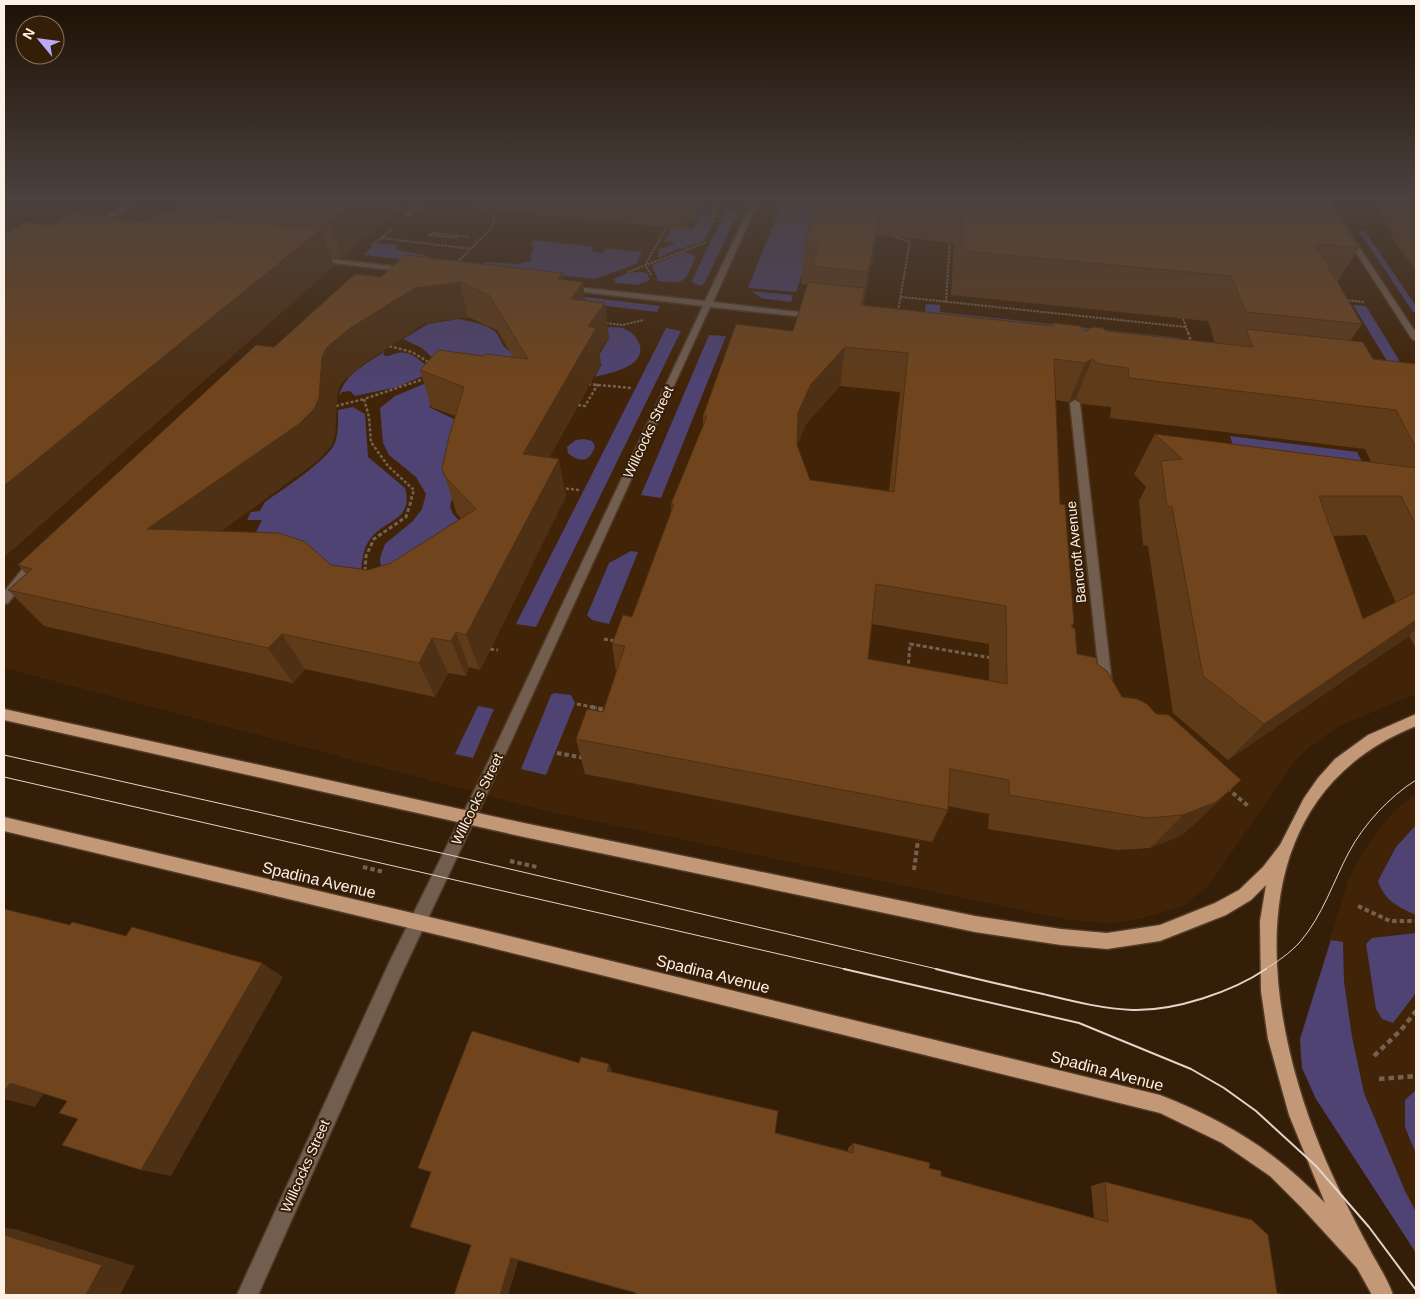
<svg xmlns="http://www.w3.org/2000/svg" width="1420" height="1299" viewBox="0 0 1420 1299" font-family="Helvetica,sans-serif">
  <rect width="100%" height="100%" fill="#351e08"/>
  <path fill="#412408" d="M4,200h1412v495l-10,3 -67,28 -28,20 -16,15 -87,125 -25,20 -44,13 -27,4 -43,-3 -518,-108 -547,-144z
    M1416,794v459l-100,-154 -14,-31 -2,-13v-16l4,-15 44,-143 14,-27 17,-25 17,-20z"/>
  <path fill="#4e4372" d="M783,200h44l-31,92 -48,-4z
    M702,210l8,1 -2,5 7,4 -11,21 -23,8 -2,-1 -21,10 1,-9 16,-5 -5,-3 -6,1 8,-15 21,2z
    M726,210l13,1 -34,71 -3,4 -9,-3 -1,-3z
    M1358,230l7,1 51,75v6h-3z
    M534,240l60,7 -3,4 11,2 4,-5 36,4 -6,12 -41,15 -114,-12 4,-5 33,2 13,-3v-8l3,-4 -3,-4z
    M376,243l22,2 -2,3 2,2 31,6 7,5 -1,2 -72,-8z
    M684,252l12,5c-12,25 -8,27 -38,24l-6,-16z
    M639,272l8,1 3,7 -13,5 -21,-2 -2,-4 14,-6z
    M751,291l42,4 -2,7 -30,-4z
    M585,297l75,9 -3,6 -76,-9z
    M926,304l14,1v7l240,26 2,7 -258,-28z
    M1353,305l13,1 33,54 -1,3 -186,-15 -2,-6 177,19z
    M459,319c11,3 26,4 35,12 8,6 4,13 17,21l68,21 -144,-13 -13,-12 -19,-9 25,-15z
    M594,328c9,0 22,-2 31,1 6,2 12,8 14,14 9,24 -30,30 -44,34l7,-13 -7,-2 15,-25 -56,-6z
    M666,328l15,3 -145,296 -20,-3z
    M709,335l17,1 -65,162 -20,-3z
    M385,351l-2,3 2,2c5,0 8,-2 12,-3 13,-3 21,6 30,13l-4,10 -26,11 -42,9 -5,-5 -8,1 -3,4c5,-22 29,-33 46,-45z
    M426,383l21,2 -18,22 35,17 4,8 -18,75 3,7 14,15 -85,53 -2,-24 5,-14 28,-23 9,-12 4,-15 -10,-17 -27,-22 -6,-12 -3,-35 15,-12z
    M353,407l12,7 3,43 37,31c9,32 -19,31 -34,50 -8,10 -9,22 -10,34l-121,-7 22,-45h-15l4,-8 9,-1 5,-9c18,-13 59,-39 69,-57 5,-11 4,-23 4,-35z
    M1230,436l127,16 25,49 -137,-17z
    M584,439l8,2 3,5c-5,17 -16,17 -27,7l-1,-6 9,-7z
    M631,551l7,1 -29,72 -17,-4 -5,-5 22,-52z
    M554,693l17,2 4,8 -29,72 -25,-6 30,-74z
    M478,706l16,3 -21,49 -18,-4z
    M1416,825v90c-18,-8 -32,-15 -38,-34l18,-34z
    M1416,933v60l-23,30 -11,-4 -6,-10 -10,-65 6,-6z
    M1331,940l12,2 1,40 8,55 12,56 41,98 11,21v41l-100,-154 -14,-31 -2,-29z
    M1416,1090v64l-11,-27v-27z"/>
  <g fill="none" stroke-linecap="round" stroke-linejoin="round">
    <defs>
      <path id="minor" d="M133,200h8l-44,27 -6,-1z
        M420,200h7l-17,16h-4v-2z
        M753,200h6l-46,102 102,12 4,2 -4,2 -105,-11 -217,474 -92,194 -143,320h-21l152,-332 92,-186 222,-471 -136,-16 -4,-2 4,-2 138,15z
        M1322,200h6l88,133v8l-4,-2z
        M313,257l95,11 4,2 -4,2 -92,-11h-3z
        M1075,400l5,3 32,281 -1,4 -5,1 -5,-1 -1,-4 -30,-281z
        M36,556l6,4 -2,3 -32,40 -4,1v-12l28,-35z"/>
      <path id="major" d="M4,709l520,114 451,93 86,13 46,4 53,-8 55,-22 24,-13 24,-23 17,-22 24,-47 14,-20 17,-19 33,-24 48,-21v12c-180,72 -155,276 -95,423 14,34 31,67 48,99 8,16 19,31 24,47h-21l-15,-27 -55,-60 -32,-32 -48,-33 -62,-30 -684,-169 -472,-113v-14l472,111 684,167c68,27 114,55 165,108l-36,-88 -21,-76 -7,-48 -1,-70 6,-36 -15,15 -25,15 -66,26 -53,8 -46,-4 -86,-13 -451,-95 -520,-117z"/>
    </defs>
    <use href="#minor" stroke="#513b27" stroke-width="3"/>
    <use href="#major" stroke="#513b27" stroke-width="3"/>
    <path stroke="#75614f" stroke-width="2" stroke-dasharray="2.5 1" stroke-linecap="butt" d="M715,200l-1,2 4,3 -6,11h8
      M1156,200l2,7
      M890,235l20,7
      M382,238l89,11
      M457,238l-28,-3 3,-2 37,4
      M372,245l21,-16
      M457,263l36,-37 1,-9 7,-8
      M628,272l79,-30
      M651,275l-6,-10 22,-38
      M901,297l285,30
      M1344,300l21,2
      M946,302l4,-62
      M898,311l12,-70
      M1182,315l6,18
      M606,323l16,2 22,-5"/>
    <path stroke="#75614f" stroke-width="2.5" stroke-dasharray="3 2" stroke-linecap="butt" d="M1188,332l3,10
      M389,346l23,6 18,11
      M588,384l43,4
      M578,405l7,1 13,-22
      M336,406l28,-7
      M561,488l18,2
      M411,499l3,-9 -26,-24 -17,-24 -2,-25 -5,-18 63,-21"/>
    <path stroke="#75614f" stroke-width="3" stroke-dasharray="4 2.5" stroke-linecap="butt" d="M365,571l1,-15 8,-17 32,-22 6,-19
      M604,639l12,2
      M490,649l8,1
      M908,670l2,-26 82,14
      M577,704l20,4"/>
    <path stroke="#75614f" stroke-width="4" stroke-dasharray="4.5 3" stroke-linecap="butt" d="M591,707l14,3
      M557,753l28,5
      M1227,788l21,18
      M510,861l27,6
      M363,867l21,5
      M914,870l4,-30
      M1358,906l32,15h26"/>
    <path stroke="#75614f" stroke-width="4.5" stroke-dasharray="5.5 4" stroke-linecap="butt" d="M1374,1056l27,-26 15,-19
      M1379,1079l37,-3"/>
    <use href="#minor" fill="#725e4e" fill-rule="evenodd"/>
    <use href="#major" fill="#c29876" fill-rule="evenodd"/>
    <path stroke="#e2d4c8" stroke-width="1" d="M4,755l446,100 491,115
      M4,777l845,193
      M1264,970c13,-8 26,-17 36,-28 23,-27 33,-60 49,-90 15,-28 40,-55 67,-72"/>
    <path stroke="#e2d4c8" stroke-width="2" d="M844,969l235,54 112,46 33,19 32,23 60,55 53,61 47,63
      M936,969c36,9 71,17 107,25 29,7 60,15 90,16 42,1 99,-18 133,-41"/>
  </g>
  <path fill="#603b19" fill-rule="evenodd" d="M409,200l-67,58 -11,-1 3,9 -330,291 8,-337 5,7 34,-2 96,-3 30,-8 -5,-9z
    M470,200h236l-11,19h-3l-6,10 -214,-21z
    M819,200h286l79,7 -2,-7h145l2,2 -5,7 35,39 -22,35 25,41 -11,16 22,19 43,5v284l-7,-12 -181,124 -55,-47 -25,-167 -5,-1 -4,-44 7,-14 -12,-13 21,-40 216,28 -6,-13 -255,-31 1,-11 -29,-3 -6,-6 -7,4 -13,-2 4,104 14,119 -2,4 5,27 20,10 25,33 34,17 85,66 -36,34 -23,21 -32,13 -33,2 -129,-21 1,-15 -41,-8v4l-16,32 -347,-68 -9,-35 27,-27 13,-40 -4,-28 20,-27 39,-105v-8l32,-78v-10l90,-85 14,-46 -6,-1 4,-43zM878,235l76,8 -3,52 257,26 7,22 -109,-12h-20l-33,-8 -1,2 -189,-20zM840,386l60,6 -11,99 -79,-11 -13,-35 9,-21zM1366,535l30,68 -33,16 -30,-83zM872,624l117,20v37l-121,-22z
    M1371,200h45v70l-26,-35 2,-3z
    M563,273l1,7 19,2 2,18 20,3 4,35 -10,14 2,12 -52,94 17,38 -86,174 -11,-3 -3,9 -18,-3 -13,24 -130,-28 -12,14 -249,-57 -36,-36 18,-16 -8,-9 256,-218 107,-70zM468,317l29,13 16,27 -93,13 11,37 24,9 -10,61 12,37 4,4 -70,45 -23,7 -37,-5 -110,-34 96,-70 14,-15 4,-11 2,-42 4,-10 22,-19 62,-41z
    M579,1063l33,8v1l163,61 73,18v-3l5,-5 76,25 12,8 153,42 -3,-32 14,-4 147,38 -616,73 -118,-33 -10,35h-54l17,-50 -40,-73 -13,-4z"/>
  <path fill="#4e3014" d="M356,200h53l-67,58 -13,-37z
    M686,200h5l1,19 -6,10z
    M695,200h11l-11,19z
    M883,200l-5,35 -17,82 7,-45z
    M12,220l24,36 -32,20v-51z
    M321,229l13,37 -330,291v-71z
    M563,273l5,34 -10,-28z
    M460,282l8,35 -43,6 -62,41 -22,19 -4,10 -2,42 -4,11 -14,15 -142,104 -28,-36 175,-172 5,-10 23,-19 65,-40z
    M583,282l4,35 -16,-18z
    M605,303l4,35 -10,14 2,12 -70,126 -8,-36 65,-128z
    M845,347l-5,39 -34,38 -12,29 4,-40 13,-29z
    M1092,359l-16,39 -7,4 16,-39z
    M559,459l7,37 -86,174 -14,-35z
    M1416,620v9l-7,7 -181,124 36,-36z
    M456,632l13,35 -3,9 -15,-35z
    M282,634l23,35 -12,14 -25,-35z
    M432,638l16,35 -13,24 -16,-34z
    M1241,780l-36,34 -23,21 -32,13 33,-33z
    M262,963l21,14 -112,199 -30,-6z
    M609,1064l3,7 -2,7 -3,-7z
    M10,1083l34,10 -9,14 -31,-8v-7z
    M4,1228l11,1 120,37 -15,29h-34l-82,-60z
    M511,1258l8,1 -11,36h-8z
    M416,1294l2,1h-14z"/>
  <path fill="#70451d" stroke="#4e3014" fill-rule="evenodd" d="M180,200h176l-27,21 -157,-16z
    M819,200h64l-15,72 -56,-6 7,-24 -14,-1z
    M959,200h146l102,9 5,-1 -1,-3 8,1 -2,-6h11l106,10 25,38 -44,-4 47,80 -116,-12 -15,-36 -269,-25 2,-51z
    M1308,200h19l2,2z
    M1413,200h3v10l-5,-7h4z
    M163,212l158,17 -317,257v-252l23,-12 24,3 20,-12 76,9z
    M4,219l8,1 -8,5z
    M405,255l158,18 -5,6 25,3 -12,17 34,4 -17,23 8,2 -73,126 36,5 -93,176 -10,-3 -5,9 -19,-3 -13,25 -137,-29 -14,14 -260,-58 24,-21 -14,-4 238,-220 18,2 81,-73 26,3zM460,282l29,13 39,64 -42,-5 -2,2 -46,-6 -18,20 44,17 -15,50 -7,31 3,9 31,32 -85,54 -23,7 -37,-5 -26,-23 -26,-9 -132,-4 152,-105 15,-15 5,-11 3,-41 5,-10 23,-19 65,-40z
    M808,282l57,6 -4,17 192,21v-3l27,3 6,5 6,-4 11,1 3,3 147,16 -7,-18 117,13 10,17 43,5v84l-20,-38 -267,-32 -1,-10 -29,-4 -7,-5 -7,4 -31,-4 6,145 5,1 9,118 -3,3 4,3 2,25 20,4v6l10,7 15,26 15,2 10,5 9,10 13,1 72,65 -25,22 -33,13 -36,3 -138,-23v-15l-59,-11 -2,41 -372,-71 11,-30 16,3 22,-66 -13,-2 11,-29 9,2 42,-113h-3l36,-88h-4l33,-92 57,7zM845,347l63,6 -14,139 -84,-12 -13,-35 1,-32 13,-29zM876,584l130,22 1,78 -139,-25z
    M1155,434l261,34v57l-15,-29h-82l44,123 53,-27v28l-152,104 -61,-48 -31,-169 -5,-1 -6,-45 21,-2z
    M4,909l66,16 2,-3 54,14 6,-9 130,36 -121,207 -79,-25 16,-26 -19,-6 8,-12 -57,-18 -6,9z
    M472,1031l107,32 2,-6 28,7 -2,7 171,40 -3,22 78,20v-10l77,20 -1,5 12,3v5l167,46 -3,-40 147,38 16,15 9,58 9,2h-651l1,-2 -125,-35 -11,37h-46l17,-50 -61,-18 21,-55 -13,-4z
    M4,1235l98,30 -16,30h-82z"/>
  <linearGradient id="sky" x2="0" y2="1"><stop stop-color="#1d1004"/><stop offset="0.52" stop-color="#4b413d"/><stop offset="1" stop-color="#4b413d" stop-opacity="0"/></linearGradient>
  <rect width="1420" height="382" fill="url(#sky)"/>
  <g text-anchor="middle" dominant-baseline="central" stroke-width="4" stroke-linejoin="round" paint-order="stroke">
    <g font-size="14" fill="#fdf0e6" stroke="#351e08">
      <text transform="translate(648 432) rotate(-65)">Willcocks Street</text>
      <text transform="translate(1076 552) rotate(-96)">Bancroft Avenue</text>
      <text transform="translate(477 799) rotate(-64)">Willcocks Street</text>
      <text transform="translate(305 1166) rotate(-66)">Willcocks Street</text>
    </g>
    <g font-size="16" fill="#fdf0e6" stroke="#351e08">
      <text transform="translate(319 880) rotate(13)">Spadina Avenue</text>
      <text transform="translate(713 974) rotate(14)">Spadina Avenue</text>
      <text transform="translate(1107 1071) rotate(15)">Spadina Avenue</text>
    </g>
  </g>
  <rect width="1420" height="1299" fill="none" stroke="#fdf0e6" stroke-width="10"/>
  <g transform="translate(40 40) rotate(299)"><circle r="24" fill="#351e08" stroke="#857261"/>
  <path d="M0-4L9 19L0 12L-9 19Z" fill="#bbaaf6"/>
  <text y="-8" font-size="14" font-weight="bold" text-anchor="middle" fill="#fdf0e6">N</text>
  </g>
</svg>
